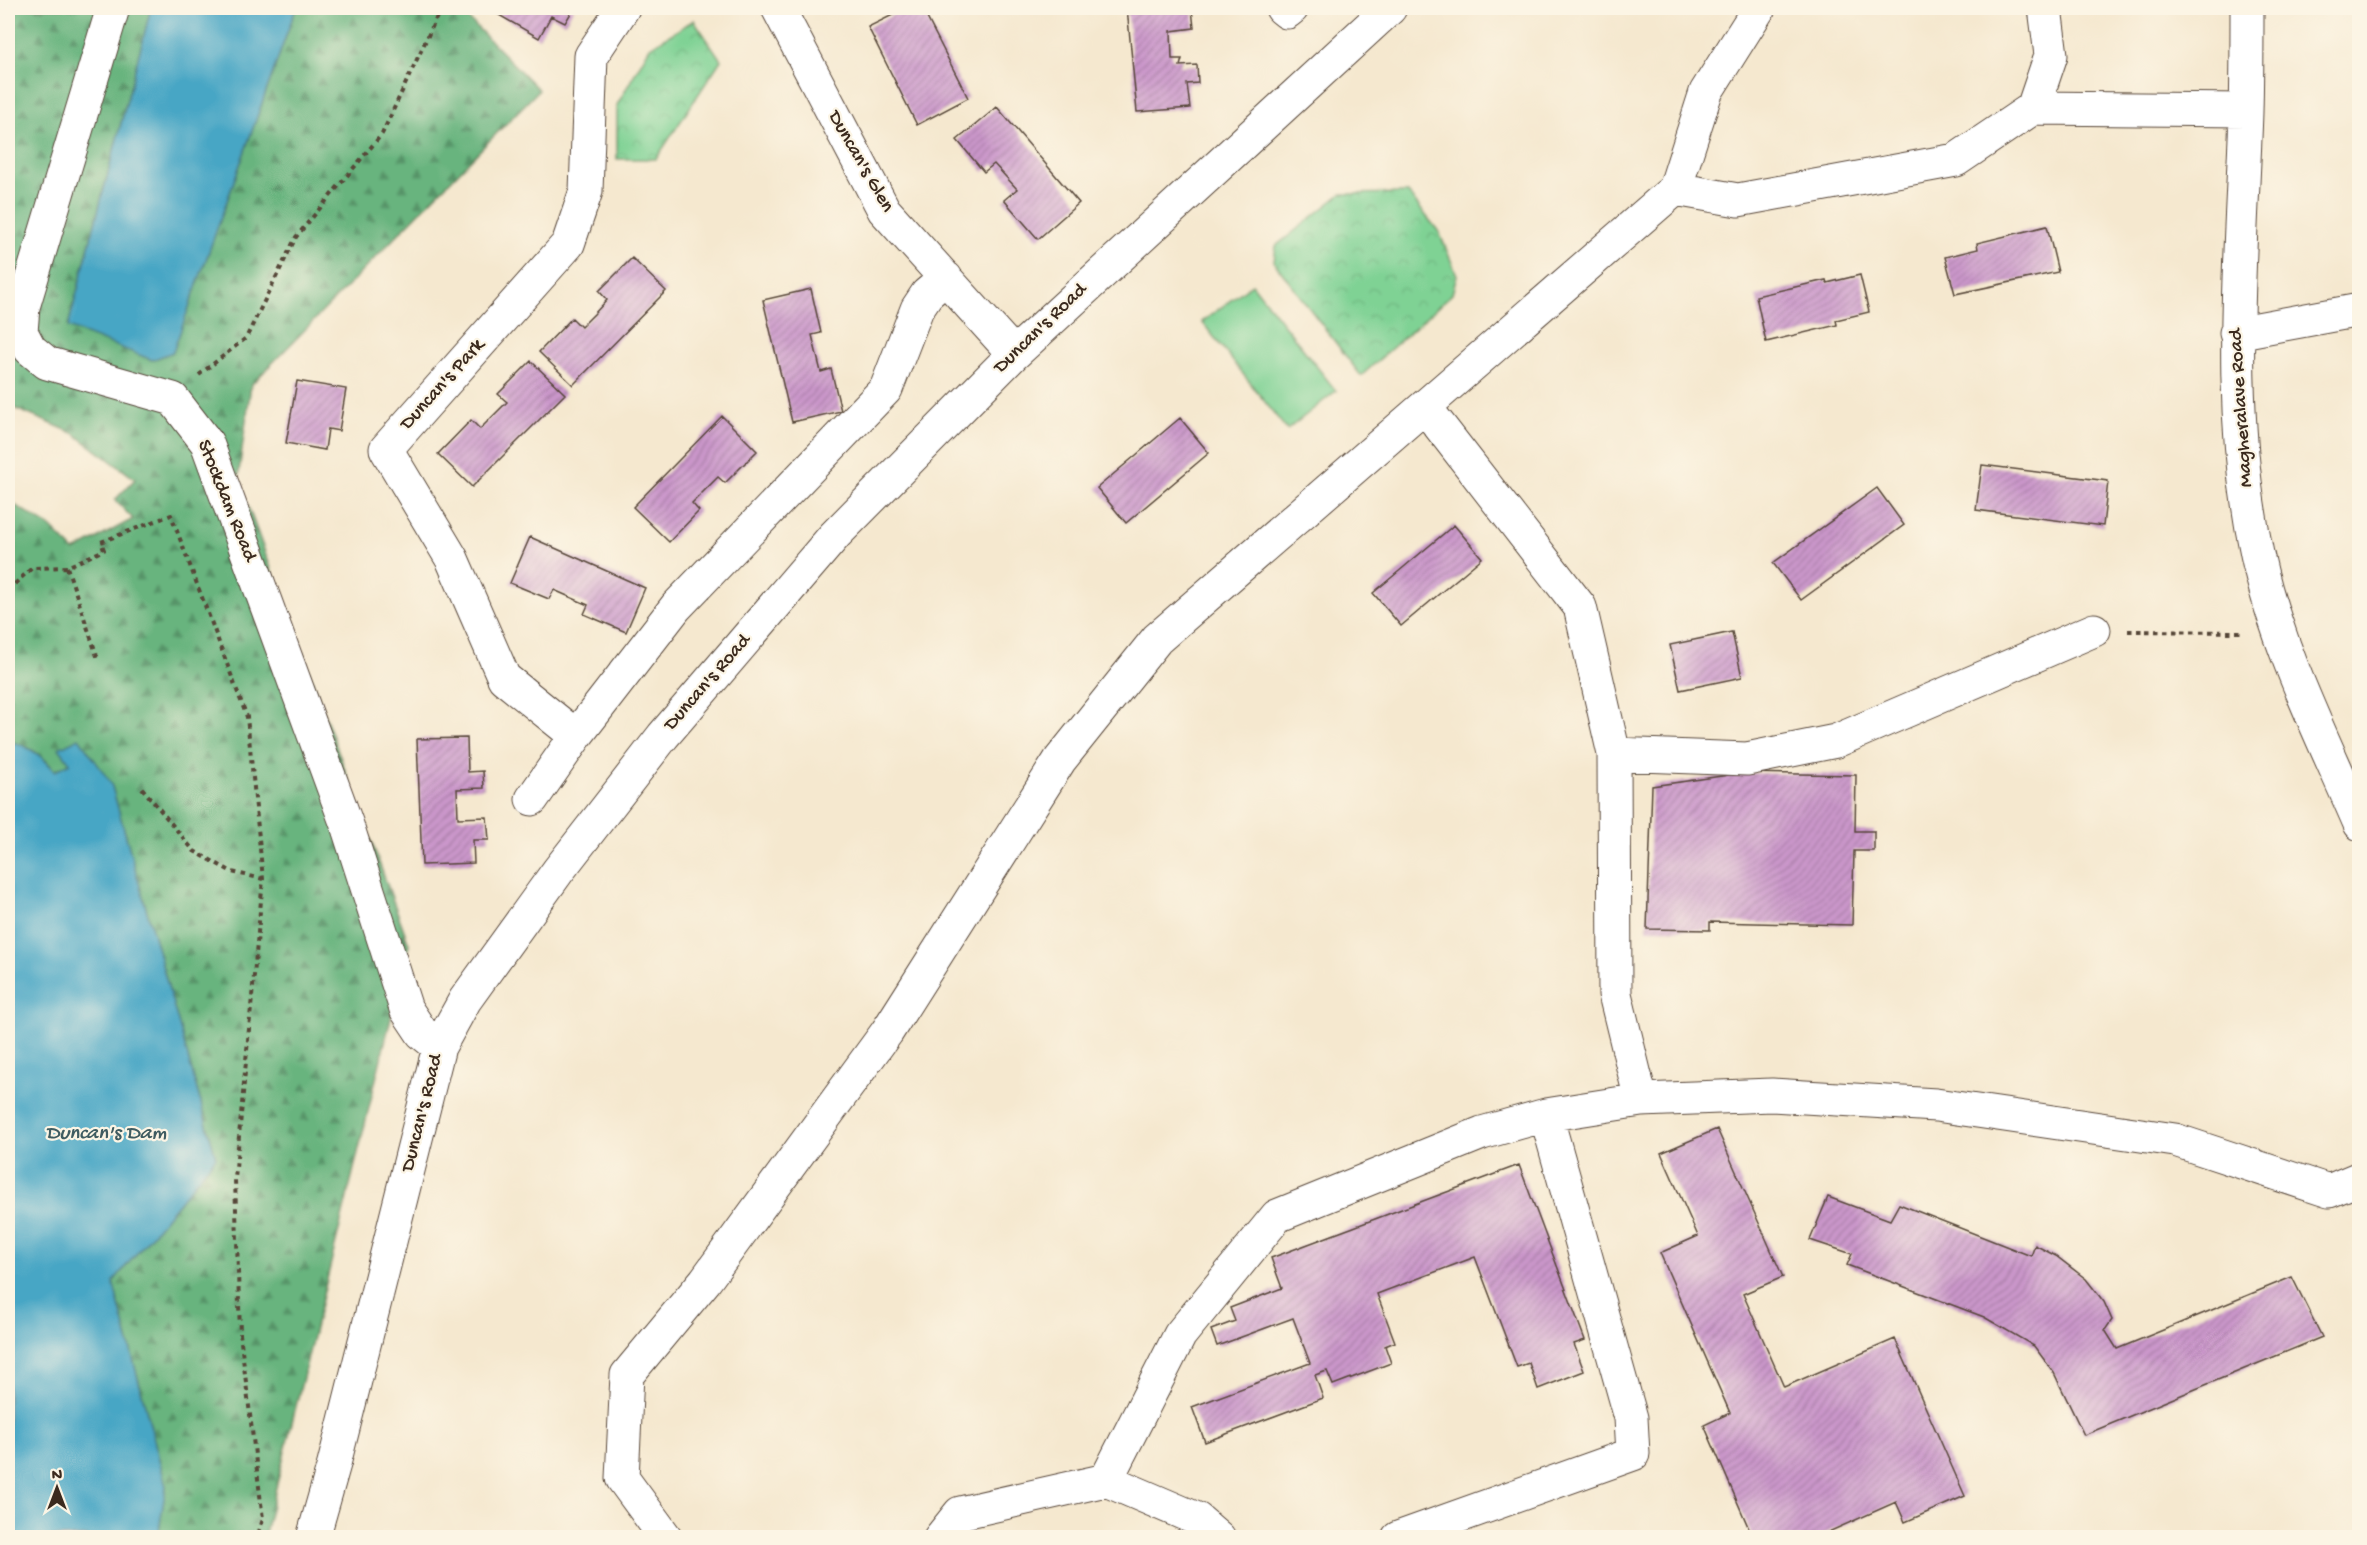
<svg xmlns="http://www.w3.org/2000/svg" width="2367" height="1545" viewBox="0 0 2367 1545" font-family="'Gochi Hand',sans-serif">
  <defs>
    <pattern id="forest-firs" width="22" height="20" patternUnits="userSpaceOnUse" patternTransform="scale(1.5)"><rect width="22" height="20" fill="#67b47e"/><path d="M5 1l3.5 6h-7zM16 11l3.5 6h-7z" fill="#569367"/></pattern>
    <pattern id="park-crowns" width="20" height="18" patternUnits="userSpaceOnUse" patternTransform="scale(1.5)"><rect width="20" height="18" fill="#7fd294"/><path d="M2 6a3 3 0 1 1 6 0M12 15a3 3 0 1 1 6 0" fill="none" stroke="#6fb47f"/></pattern>
    <pattern id="building-hatch" width="6" height="6" patternUnits="userSpaceOnUse" patternTransform="scale(1.5)"><rect width="6" height="6" fill="#cb97cb"/><path d="M-1 1l2-2M0 6l6-6M5 7l2-2" fill="none" stroke="#a67ba4"/></pattern>
  </defs>
  <rect width="100%" height="100%" fill="#fcf5e5"/>
  <filter id="ink" filterUnits="userSpaceOnUse"><feTurbulence type="fractalNoise" baseFrequency=".0167" numOctaves="2"/><feDisplacementMap in="SourceGraphic" scale="12" xChannelSelector="R" yChannelSelector="G"/><feConvolveMatrix kernelMatrix="1 2 1 2 8 2 1 2 1" color-interpolation-filters="sRGB"/></filter>
  <filter id="wash" filterUnits="userSpaceOnUse"><feTurbulence type="fractalNoise" baseFrequency=".008" numOctaves="4" result="noise"/><feDisplacementMap in="SourceGraphic" scale="24" xChannelSelector="R" yChannelSelector="G"/><feGaussianBlur stdDeviation="1.35" result="paint"/><feColorMatrix in="noise" values="0 0 0 0 0 0 0 0 0 0 0 0 0 0 0 0 0 1.4 0 .05"/><feComposite in="paint" operator="in"/></filter>
  <g filter="url(#wash)">
    <rect width="100%" height="100%" fill="#f5e8cf"/>
    <path fill="#7fd294" stroke="#5d7e59" stroke-width="1.5" d="M1252,284l84,107 -49,39 -85,-108z"/>
    <path fill="url(#forest-firs)" stroke="#516f4e" stroke-width="1.5" d="M8,8h143l-83,318 84,34 21,-8 123,-344h162l81,82 -288,295 -13,94 171,465 -145,593h-106l8,-51 -53,-204 103,-125 -105,-374 -41,-20 -15,8c-13,-17 -27,-26 -47,-30v-240l40,24 26,26 59,-32 -18,-19 20,-21 -62,-46 -59,-25 -6,7z"/>
    <path fill="url(#park-crowns)" stroke="#5d7e59" stroke-width="1.5" d="M694,20l27,40 -65,99h-39v-54l33,-58z
      M1408,193l31,39 18,43 -5,19 -91,82 -87,-114 2,-16 65,-52z"/>
    <path fill="#46a6c5" stroke="#406872" stroke-width="1.5" d="M151,8h145l-123,344 -21,8 -84,-33z
      M79,738l32,45 105,374 -103,125 53,204 -8,51h-150v-796c20,4 34,14 47,30l15,-8 -11,-15z"/>
    <g id="blocks">
      <path fill="url(#building-hatch)" d="M494,8h80l-9,15 -14,-7 -12,22 -47,-27z
        M907,8h15l46,90 -51,27 -49,-98z
        M1127,8l65,1 2,19 -23,3 1,28h10l-2,7 17,-1 1,18 -11,1 3,24 -53,4z
        M997,107l82,96 -41,36 -34,-39 13,-11 -23,-25 -10,8 -27,-32z
        M2047,226l11,46 -103,22 -10,-37 33,-8 -1,-6z
        M632,258l34,33 -93,94 -34,-33 33,-34 9,9 13,-13 13,-14 -8,-9z
        M1860,275l9,37 -33,8 1,5 -71,17 -10,-46 70,-16 1,3z
        M811,289l10,44 -9,2 9,37 10,-3 10,42 -49,11 -29,-122z
        M531,361l34,33 -93,93 -34,-33 33,-34 9,9 27,-27 -9,-8z
        M297,381l49,8 -7,42 -11,-2 -3,21 -39,-7z
        M722,416l35,35 -32,32 -7,-6 -26,26 7,8 -30,31 -36,-35z
        M1180,418l29,35 -83,70 -29,-35z
        M1982,465l126,16 -5,45 -127,-16z
        M1877,488l27,37 -103,75 -28,-37z
        M1454,525l28,33 -81,68 -28,-33z
        M530,537l115,51 -19,44 -42,-18 4,-9 -34,-15 -5,9 -39,-16z
        M1732,632l10,45 -62,13 -10,-45z
        M467,738l1,34 15,-1 1,17 -27,1 1,29 29,-1 2,23h-16l1,23 -52,2 -5,-126z
        M1743,773l113,2 -1,56h19v20h-20l-2,74 -142,-3v8l-63,-1 5,-143z
        M1717,1129l66,148 -40,17 41,93 111,-48 70,157 -60,26 -9,-20 -81,36h-62l-49,-113 26,-12 -70,-160 38,-17 -37,-83z
        M1519,1165l66,175 -11,4 10,27 -46,18 -9,-26 -12,4 -42,-110 -98,37 18,48 -10,4 6,17 -58,22 -6,-14 -12,4 8,23 -118,44 -13,-35 118,-44 -17,-45 -76,28 -6,-16 24,-9 -5,-13 52,-20 -11,-30z
        M1828,1197l62,23 9,-16 132,52 4,-11 21,11 30,23 18,23 8,18 -7,10 12,19 175,-72 30,60 -238,98 -30,-62 -20,-27 -50,-29 -137,-52 5,-11 -42,-14z"/>
    </g>
  </g>
  <g filter="url(#ink)">
    <use href="#blocks" fill-opacity="0" stroke="#574639" stroke-width="1.5"/>
    <g fill="none" stroke-linecap="round" stroke-linejoin="round">
      <defs>
        <path id="minor" d="M113,8l-90,299 -2,25 9,17 17,14 126,36 34,44 140,382 59,184 16,24 17,14
          M778,8l106,202 130,144
          M1282,8l5,4 5,-4
          M2247,8c0,34 0,69 -1,104 -5,149 -21,293 11,442 20,94 65,182 103,270
          M2033,108l213,2
          M1675,189l63,11 218,-40 77,-52 18,-53 -6,-47
          M2236,333l124,-23
          M1425,407l155,200 34,147 1,240 26,106
          M576,736l-72,-58 -52,-119 -66,-110 182,-205 18,-53 5,-135 32,-48
          M1614,754l133,5 89,-18 258,-111
          M532,799l44,-63 100,-129 210,-218 31,-80 10,-15 19,-16
          M1106,1480l91,39 22,19
          M313,1538l21,-74 105,-417 26,-47 93,-129 105,-135 172,-201 179,-181 376,-346
          M666,1538l-44,-60 5,-103 78,-94 182,-249 173,-272 97,-121 518,-450 31,-97 53,-84
          M940,1538l20,-25 146,-33 74,-145 97,-119 205,-83 64,-18 95,-15 131,-5 164,10 239,35 154,51 31,-13
          M1398,1538l235,-84 -2,-36 -85,-303"/>
      </defs>
      <use href="#minor" stroke="#574639" stroke-width="35"/>
      <path stroke="#574639" stroke-width="4" stroke-dasharray="4.5 4.5" stroke-linecap="butt" d="M199,375l47,-37 50,-101 86,-103 59,-126
        M8,492h1
        M67,567l31,92
        M8,590l24,-22 35,-1 37,-17 -3,-8 70,-27 76,202 16,162 -28,300 5,155 23,185 -6,19
        M2128,631l113,1
        M142,788l52,63 38,21 31,7"/>
      <use href="#minor" stroke="#fff" stroke-width="33"/>
    </g>
  </g>
  <g text-anchor="middle" dominant-baseline="central" stroke-width="4.5" stroke-linejoin="round" paint-order="stroke">
    <g font-size="20" fill="#3b2a1e" stroke="#fcf5e5">
      <text transform="translate(860 162) rotate(60)">Duncan's Glen</text>
      <text transform="translate(1041 329) rotate(-44)">Duncan's Road</text>
      <text transform="translate(443 385) rotate(-48)">Duncan's Park</text>
      <text transform="translate(2242 408) rotate(-94)">Magheralave Road</text>
      <text transform="translate(226 501) rotate(68)">Stockdam Road</text>
      <text transform="translate(708 683) rotate(-49)">Duncan's Road</text>
      <text transform="translate(423 1113) rotate(-76)">Duncan's Road</text>
    </g>
    <g font-size="21" font-style="italic" fill="#3f5c61" stroke="#fcf5e5">
      <text x="106" y="1134">Duncan's Dam</text>
    </g>
  </g>
  <rect width="2367" height="1545" fill="none" stroke="#fcf5e5" stroke-width="30"/>
  <g transform="translate(57 1488)" stroke="#fcf5e5" stroke-width="4.5" paint-order="stroke">
  <path d="M0-4.5L10 22L0 15L-10 22Z" fill="#3b2a1e"/>
  <text y="-9" font-size="16" font-weight="bold" text-anchor="middle" fill="#3b2a1e">N</text>
  </g>
</svg>
